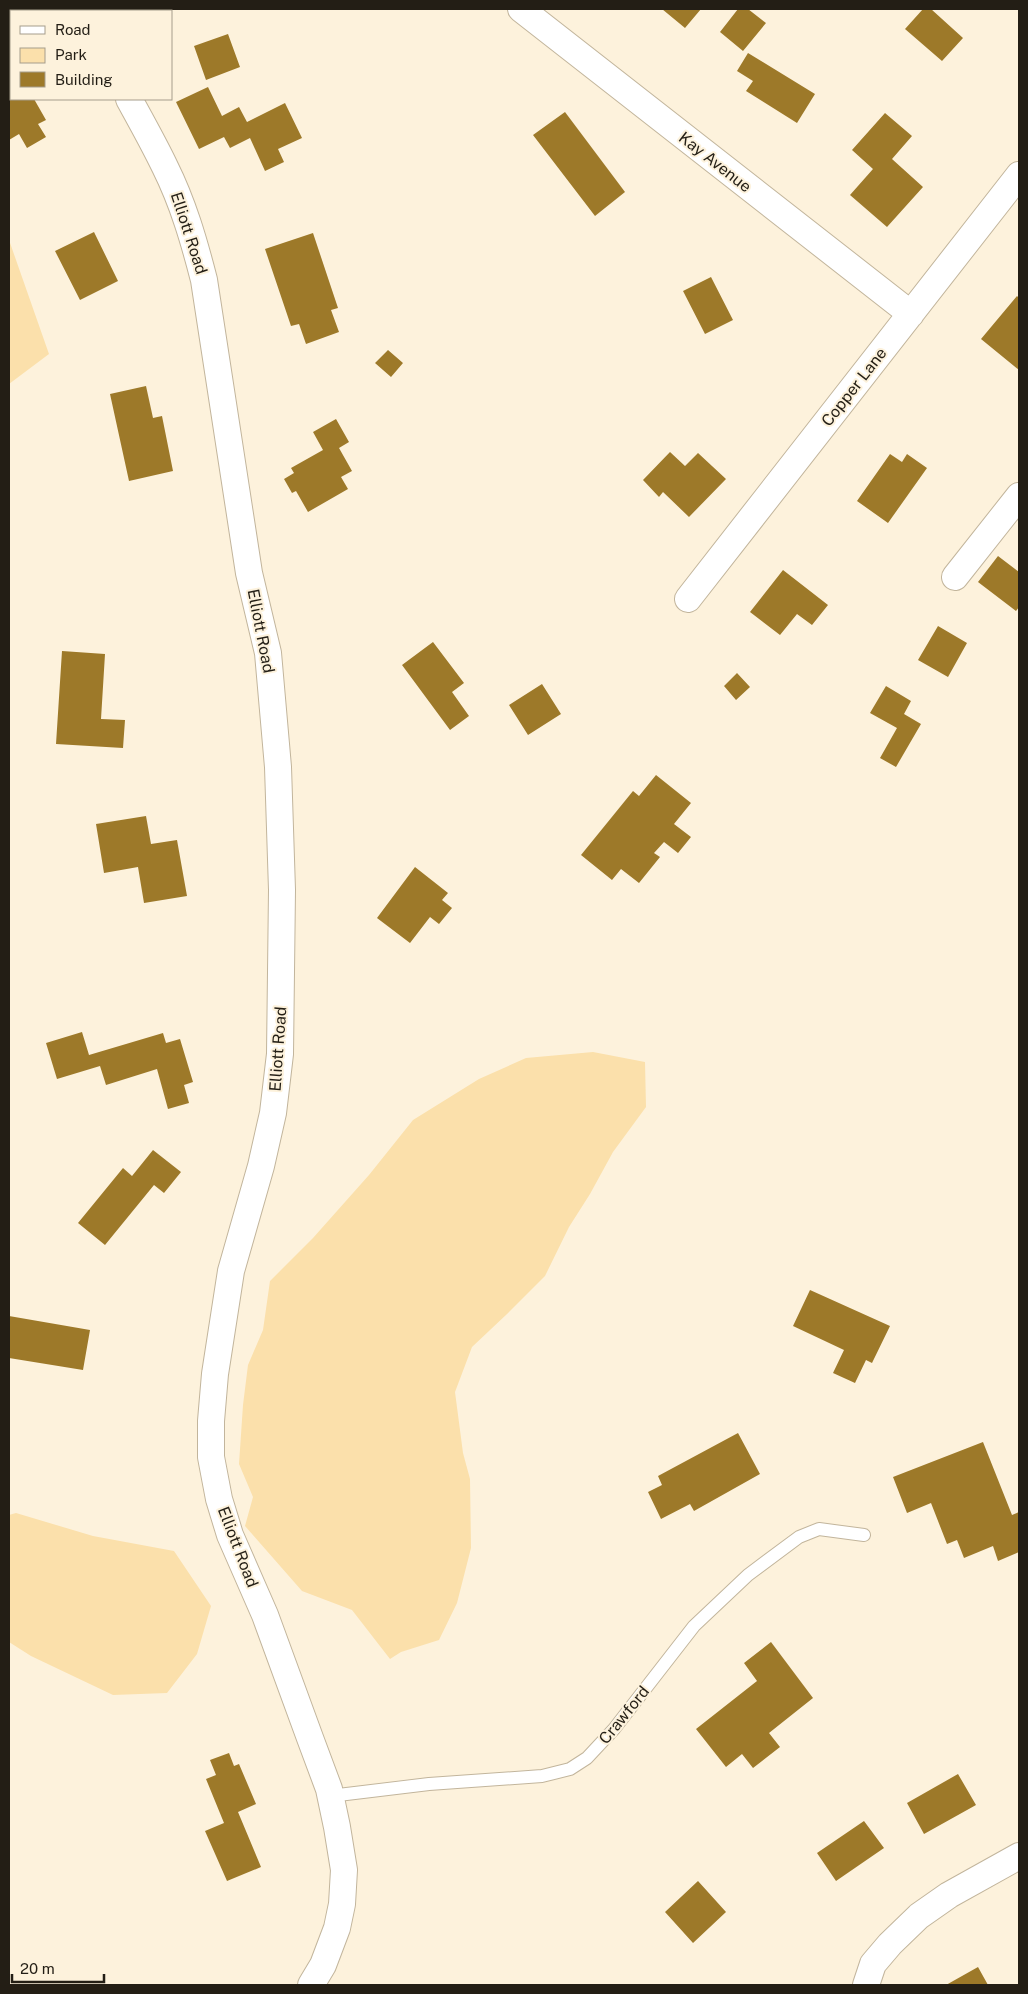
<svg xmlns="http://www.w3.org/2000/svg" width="1028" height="1994" viewBox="0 0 1028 1994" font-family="'Public Sans',sans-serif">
  <rect width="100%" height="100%" fill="#fdf2dc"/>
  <path fill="#fbe0ab" d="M9,240l40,114 -40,30z
    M593,1052l52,10 1,45 -33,45 -23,42 -21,33 -24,49 -38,38 -35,33 -17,45 8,61 7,26 1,69 -14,55 -18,37 -38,12 -11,7 -38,-49 -50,-19 -57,-65 8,-29 -14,-33 4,-59 5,-40 15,-35 7,-49 43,-43 56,-63 44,-55 66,-41 47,-21z
    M16,1513l77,23 81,15 37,55 -14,48 -30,39 -54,2 -82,-39 -22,-14v-127z"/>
  <path fill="#9d7929" d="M662,9h39l-16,19z
    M738,9h10l18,14 -23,28 -23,-19z
    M923,9h8l32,29 -21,23 -37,-32z
    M228,34l12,33 -34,13 -12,-34z
    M748,53l67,41 -18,29 -51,-32 7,-10 -16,-10z
    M11,56v43h14l1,1 8,-1 12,21 -8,4 8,13 -19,11 -8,-14 -10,6v-83z
    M208,87l14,29 17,-9 8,15 38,-19 17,35 -24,11 6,13 -19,9 -15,-33 -20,10 -6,-11 -25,12 -23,-47z
    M565,112l60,80 -30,24 -62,-81z
    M885,113l27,23 -20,23 31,28 -36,40 -37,-32 23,-26 -21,-19z
    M94,232l24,49 -38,19 -25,-49z
    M313,233l25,75 -7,2 8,22 -33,12 -7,-20 -8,2 -26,-77z
    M711,277l22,43 -28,14 -22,-43z
    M1017,296l2,2v72l-38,-31z
    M388,350l15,13 -12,14 -16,-14z
    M146,386l7,32 9,-2 11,55 -44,10 -19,-87z
    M336,419l13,23 -10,6 13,23 -11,6 7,12 -40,23 -12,-21 -4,2 -8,-14 10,-6 -3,-5 32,-18 -10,-18z
    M670,452l15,14 13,-13 28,26 -37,38 -26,-25 -4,5 -16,-17z
    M890,454l12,8 5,-8 20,14 -39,55 -31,-22z
    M998,556l21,16v35l-3,4 -38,-29z
    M783,570l45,35 -16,20 -15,-11 -17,21 -30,-23z
    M938,626l29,17 -19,34 -30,-17z
    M433,642l31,41 -12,9 17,24 -19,14 -48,-65z
    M62,651l43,3 -4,65 24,1 -2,28 -67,-4z
    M737,673l13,14 -14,13 -12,-14z
    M542,684l19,30 -33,21 -19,-30z
    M886,686l25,15 -7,13 17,10 -25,43 -16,-9 17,-30 -27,-15z
    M656,775l35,28 -17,21 17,13 -13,16 -14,-11 -10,11 6,4 -21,26 -18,-14 -9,11 -31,-25 52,-64 6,5z
    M146,816l5,28 26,-4 10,56 -43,7 -6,-36 -34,6 -8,-49z
    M415,867l33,26 -6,7 10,8 -13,16 -9,-7 -20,26 -33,-25z
    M82,1032l7,23 74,-22 3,10 14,-4 13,43 -9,3 5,18 -21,6 -11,-40 -51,16 -6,-19 -43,13 -11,-36z
    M153,1150l28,22 -17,21 -10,-8 -49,60 -27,-22 45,-55 9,8z
    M810,1290l80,36 -18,37 -6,-3 -11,23 -22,-10 11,-23 -51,-24z
    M9,1316l81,14 -7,40 -74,-12z
    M738,1433l22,41 -66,37 -4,-7 -29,15 -13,-27 14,-7 -4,-9z
    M983,1442l29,73 7,-3v40l-21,9 -5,-15 -29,12 -7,-18 -10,4 -16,-41 -24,10 -14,-36z
    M771,1642l42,56 -44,35 11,14 -27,21 -11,-14 -16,13 -30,-38 61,-48 -13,-18z
    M229,1753l5,13 5,-2 17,40 -18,8 23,55 -34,14 -22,-50 19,-8 -18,-44 10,-4 -6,-15z
    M958,1774l18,31 -52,29 -17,-31z
    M864,1821l20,27 -48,33 -19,-28z
    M698,1881l28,31 -33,31 -28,-31z
    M978,1967l10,18h-42z"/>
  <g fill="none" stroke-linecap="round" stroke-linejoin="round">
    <defs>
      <path id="lane" d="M330,1796l99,-12 113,-8 28,-7 17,-11 27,-29 80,-103 54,-51 51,-38 20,-8 45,6"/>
      <path id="street" d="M78,9l1,2
        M521,9l390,305
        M129,99c12,22 25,45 36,68 18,36 29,74 39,113l45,293 19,80 10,114 4,123 -2,164 -7,59 -12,53 -30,105 -16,103 -4,47v36l8,42 11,36 35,80 45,123 19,51 8,38 7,43 -2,34 -5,24 -14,37 -12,20
        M955,577l64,-81
        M688,599l331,-424
        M866,1985l7,-21 17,-20 29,-28 30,-21 70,-39"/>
    </defs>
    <use href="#lane" stroke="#c2b59c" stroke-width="14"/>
    <use href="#street" stroke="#c2b59c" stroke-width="28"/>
    <use href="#lane" stroke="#fff" stroke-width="12"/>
    <use href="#street" stroke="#fff" stroke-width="26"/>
  </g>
  <g text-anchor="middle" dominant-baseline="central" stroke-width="4" stroke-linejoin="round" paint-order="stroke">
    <g font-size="16" fill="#231e15" stroke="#fdf2dc">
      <text transform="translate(715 162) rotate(38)">Kay Avenue</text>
      <text transform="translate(189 233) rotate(72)">Elliott Road</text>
      <text transform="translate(854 387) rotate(-52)">Copper Lane</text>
      <text transform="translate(261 631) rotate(79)">Elliott Road</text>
      <text transform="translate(278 1049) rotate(-86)">Elliott Road</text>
      <text transform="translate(238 1547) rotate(69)">Elliott Road</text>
      <text transform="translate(624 1715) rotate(-51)">Crawford</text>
    </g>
  </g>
  <rect width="1028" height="1994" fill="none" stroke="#231e15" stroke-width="20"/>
  <rect x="10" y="10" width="162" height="90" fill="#fdf2dc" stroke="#a69d8c"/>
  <rect x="20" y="26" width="25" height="8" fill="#ffffff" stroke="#a69d8c"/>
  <text x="55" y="35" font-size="15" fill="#231e15">Road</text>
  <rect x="20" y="48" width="25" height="15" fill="#fbe0ab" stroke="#a69d8c"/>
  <text x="55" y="60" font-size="15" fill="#231e15">Park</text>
  <rect x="20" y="72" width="25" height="15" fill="#9d7929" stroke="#a69d8c"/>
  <text x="55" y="85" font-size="15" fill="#231e15">Building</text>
  <path d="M12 1974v8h92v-8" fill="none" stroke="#231e15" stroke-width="2.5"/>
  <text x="20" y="1974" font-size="15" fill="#231e15" stroke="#fdf2dc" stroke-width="4" paint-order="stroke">20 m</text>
</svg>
